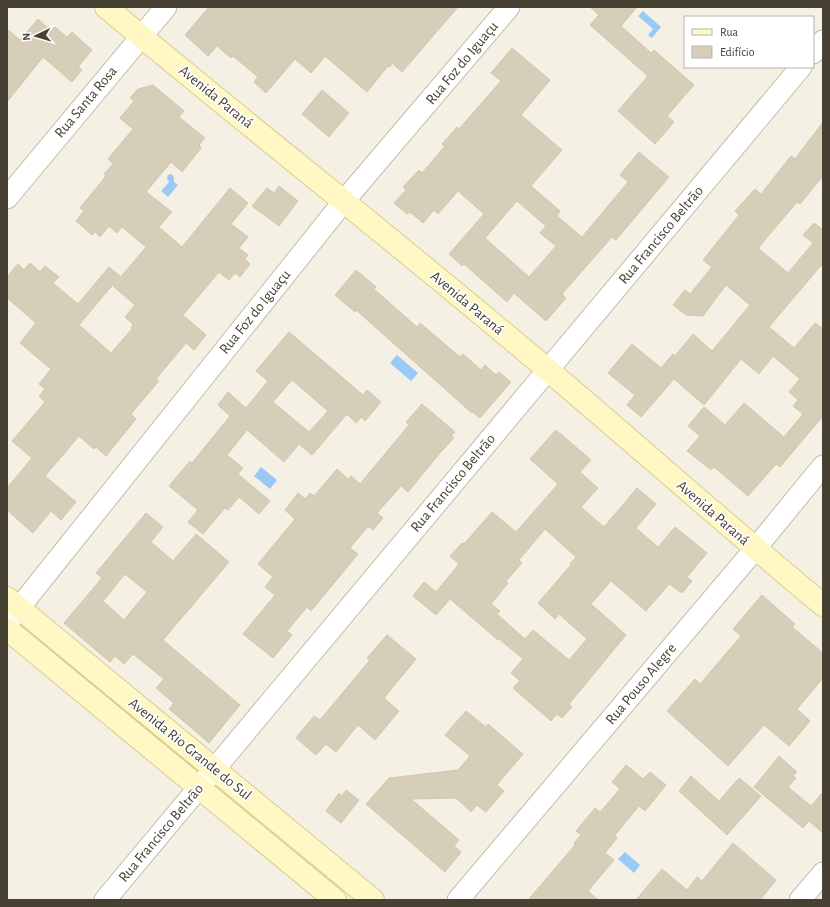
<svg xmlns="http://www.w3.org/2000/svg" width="830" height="907" viewBox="0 0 830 907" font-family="'Alegreya Sans',sans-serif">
  <rect width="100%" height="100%" fill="#f4f1e4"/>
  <path fill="#9ac8f7" d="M643,11l18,16 -9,11 -4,-3 5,-6 -15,-13z
    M171,174l3,3v5l4,3 -10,12 -7,-6 8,-9 -2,-4 1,-3z
    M397,355l21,18 -7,8 -21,-18z
    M261,467l16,13 -7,9 -16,-13z
    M625,852l15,13 -6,8 -16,-14z"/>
  <path fill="#d7ceb9" stroke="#d2c7ab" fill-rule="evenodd" d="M209,7h249l-56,65 -10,-9 -2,4 -2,-1 -21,26 -42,-36 -14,17 -16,-14 -29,34 -12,-11 4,-5 -25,-21 -2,2 -14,-12 -9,10 -23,-21z
    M590,7h47l-16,19 30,27 3,-3 40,35 -27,31 7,6 -19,22 -37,-33 30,-35 -58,-51 9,-10z
    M38,19l13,12 4,-4 12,10 5,-5 20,18 -14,17 4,3 -10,12 -29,-25 -36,45v-73l13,11z
    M512,48l38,32 -29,35 41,35 -31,36 29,25 -3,5 25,21 46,-55 -8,-7 19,-23 30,25 -53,63 -4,-3 -50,57 4,4 -20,23 -32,-28 -7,9 -43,-38 -2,2 -13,-12 35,-40 -26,-23 -20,23 -4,-4 -11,13 -13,-11 -3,2 -13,-11 12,-13 -3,-3 16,-17 3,3 23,-27 -3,-2 15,-17 2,2 42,-48 -10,-8zM517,201l29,25 -6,7 16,13 -27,31 -44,-39z
    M153,85l31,26 -5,6 26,21 -6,7 2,3 -19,24 -11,-10 -25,30 26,20 -13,15 23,20 48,-59 18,15 -17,21 17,13 -9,11 9,7 -3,4 5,5 -10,13 -5,-4 -6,7 -10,-8 -36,43 23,20 -12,15 -8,-7 -30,36 3,2 -28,33 5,5 -30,37 -10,-9 -2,2 -15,-13 -34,40 31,26 -15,18 -10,-9 -18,22 -26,-23v-22l25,-30 -20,-17 33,-39 -6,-6 6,-7 -6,-5 12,-15 -31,-26 16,-20 -29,-25v-21l11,-13 6,6 6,-7 10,9 5,-6 14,11 -6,6 25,21 31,-37 11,9 -41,49 32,28 21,-24 -1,-1 2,-4 -8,-7 10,-12 -22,-19 33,-39 -24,-20 -5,6 -8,-7 -9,11 -5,-5 -3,3 -16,-14 8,-10 -4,-3 26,-32 -2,-2 9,-10 -5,-5 25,-30 -13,-11 14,-17 -4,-3 8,-9z
    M322,90l27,23 -20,24 -27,-23z
    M823,122v54l-23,28 -3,-2 -39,46 30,25 25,-30 -10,-8 11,-12 9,7v33l-54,64 25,21 21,-25 8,6v87l-43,51 -4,-3 -28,32 -34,-29 -3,3 -24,-19 13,-15 -12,-10 16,-19 21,18 19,-22 40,34 19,-23 -10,-8 5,-6 -9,-8 11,-13 -27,-23 -14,18 -18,-15 -37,46 -30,-26 -33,38 -14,-12 8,-10 -27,-22 24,-29 29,24 12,-14 2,2 18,-22 19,17 38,-46 -24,-20 -23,31 -17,-1 -13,-10 12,-15 5,4 22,-27 -9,-7 36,-45 -4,-4 20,-22 6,5 30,-38 4,3z
    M279,186l19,15 -19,25 -27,-20 15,-18 7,5z
    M356,270l20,17 -2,2 43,38 3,-4 40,34 3,-3 18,16 4,-5 11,10 3,-3 12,10 -31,36 -7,-6 -1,1 -116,-103 -1,2 -20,-17z
    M289,332l74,63 4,-5 14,12 -16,19 -4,-4 -5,6 -9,-9 -35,41 -13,-11 -15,18 -37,-32 -20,25 16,13 -5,6 32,27 -11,13 -20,-17 -11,13 -3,-2 -22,26 -15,-12 10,-12 -29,-24 21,-25 2,2 38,-47 -12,-11 10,-13 18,16 22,-27 -12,-10zM292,380l36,31 -19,21 -36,-30z
    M422,404l33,28 -4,4 3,2 -14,15 -32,39 -7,-6 -24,27 6,5 -10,12 -5,-4 -18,22 8,6 -47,57 -4,-4 -20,24 5,4 -19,23 -30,-24 32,-39 -10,-8 8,-10 -15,-13 37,-45 -10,-9 13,-17 7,6 5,-6 4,3 23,-27 11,10 3,-3 9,8 49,-59 -3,-3z
    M556,430l35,30 -11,12 18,16 -17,19 23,20 33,-39 19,16 -20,24 22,19 17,-20 32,26 -20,24 5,4 -10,12 -13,-9 -23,27 -35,-30 -20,23 35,31 -57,69 3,3 -10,11 -5,-4 -6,7 -38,-33 7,-7 -9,-8 12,-14 -24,-20 -1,1 -48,-41 -14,16 -23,-19 11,-14 12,10 23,-28 -9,-8 12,-13 2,1 28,-32 24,20 42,-48 -28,-25zM545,529l31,28 -6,7 1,1 -33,38 17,16 4,-5 28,25 -18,21 -36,-30 -8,9 -28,-25 3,-3 -9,-7 17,-21 -2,-2 16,-18 -3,-3z
    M146,513l17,14 -12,15 22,19 23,-27 33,28 -66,78 77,65 -31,38 -40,-34 5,-6 -18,-15 8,-9 -31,-25 -9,10 -9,-8 -5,6 -46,-39 38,-45 -6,-5zM125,574l22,18 -23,28 -21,-19z
    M762,595l33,29 -3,3 31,26v25l-26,31 13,12 -21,25 -25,-21 -36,41 -61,-55 28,-32 5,5 41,-48 -8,-7z
    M387,635l29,24 -32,39 15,13 -24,29 -17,-15 -22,27 -10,-8 -10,11 -20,-17 18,-22 6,4 50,-60 -3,-2z
    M466,711l20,16 2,-3 35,30 -26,31 7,6 -18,21 -9,-7 -6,7 -15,-14 -45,1 48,41 -5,6 7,6 -16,20 -79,-68 23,-26 69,-8 12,-14 -25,-21z
    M779,756l18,16 -4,4 3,2 -8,9 23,19 12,-14v41l-14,-12 -6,7 -49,-41z
    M626,765l17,14 7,-7 16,13 -21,26 -6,-5 -24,29 2,3 -12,15 9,7 -26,31 10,9h-70l47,-55 -1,-2 7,-8 -5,-4 19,-23 5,4 20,-23 -8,-7z
    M691,776l28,25 20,-23 22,18 -34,39 -48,-44z
    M346,790l13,10 -18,23 -15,-12 13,-18 3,3z
    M733,843l43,37 -16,20h-124l26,-31 25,21 10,-13 5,4z"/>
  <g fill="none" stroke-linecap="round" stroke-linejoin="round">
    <defs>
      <path id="street" d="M813,53l10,-12
        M7,198l159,-191
        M7,623l337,-422 165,-194
        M105,900l696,-833
        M458,900l297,-351 68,-83
        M800,900l23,-27"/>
      <path id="secondary" d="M106,7c146,122 297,240 442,363 92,78 182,158 275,235
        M7,598l366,302
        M7,629l328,271"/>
    </defs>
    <use href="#street" stroke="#c3bda9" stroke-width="23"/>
    <use href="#secondary" stroke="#d8cd8f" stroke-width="24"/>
    <use href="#street" stroke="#fff" stroke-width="21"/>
    <use href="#secondary" stroke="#fff7c4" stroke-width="22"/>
  </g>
  <g text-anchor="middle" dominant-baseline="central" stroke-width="3.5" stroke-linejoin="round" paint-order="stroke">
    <g font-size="15" fill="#474134" stroke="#fff">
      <text transform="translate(462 63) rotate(-50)">Rua Foz do Iguaçu</text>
      <text transform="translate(216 97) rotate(39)">Avenida Paraná</text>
      <text transform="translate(86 102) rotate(-50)">Rua Santa Rosa</text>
      <text transform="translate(661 235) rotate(-50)">Rua Francisco Beltrão</text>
      <text transform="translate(467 303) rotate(40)">Avenida Paraná</text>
      <text transform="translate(255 312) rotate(-51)">Rua Foz do Iguaçu</text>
      <text transform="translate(453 483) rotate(-50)">Rua Francisco Beltrão</text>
      <text transform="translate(713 513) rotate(41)">Avenida Paraná</text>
      <text transform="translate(641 684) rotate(-50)">Rua Pouso Alegre</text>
      <text transform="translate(190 749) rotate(39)">Avenida Rio Grande do Sul</text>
      <text transform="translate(161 833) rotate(-50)">Rua Francisco Beltrão</text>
    </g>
  </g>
  <rect width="830" height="907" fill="none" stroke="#474134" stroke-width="16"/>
  <rect x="684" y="16" width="130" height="52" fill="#ffffff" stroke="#b5b3ae"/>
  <rect x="692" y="29" width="20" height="6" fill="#fff7c4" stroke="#b5b3ae"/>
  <text x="720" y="36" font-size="12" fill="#474134">Rua</text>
  <rect x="692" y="46" width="20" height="12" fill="#d7ceb9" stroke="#b5b3ae"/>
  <text x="720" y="56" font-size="12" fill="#474134">Edifício</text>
  <g transform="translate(36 36) rotate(265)" stroke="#ffffff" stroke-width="3" paint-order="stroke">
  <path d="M0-3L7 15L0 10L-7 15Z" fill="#474134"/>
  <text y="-6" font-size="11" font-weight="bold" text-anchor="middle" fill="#474134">N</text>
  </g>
</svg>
